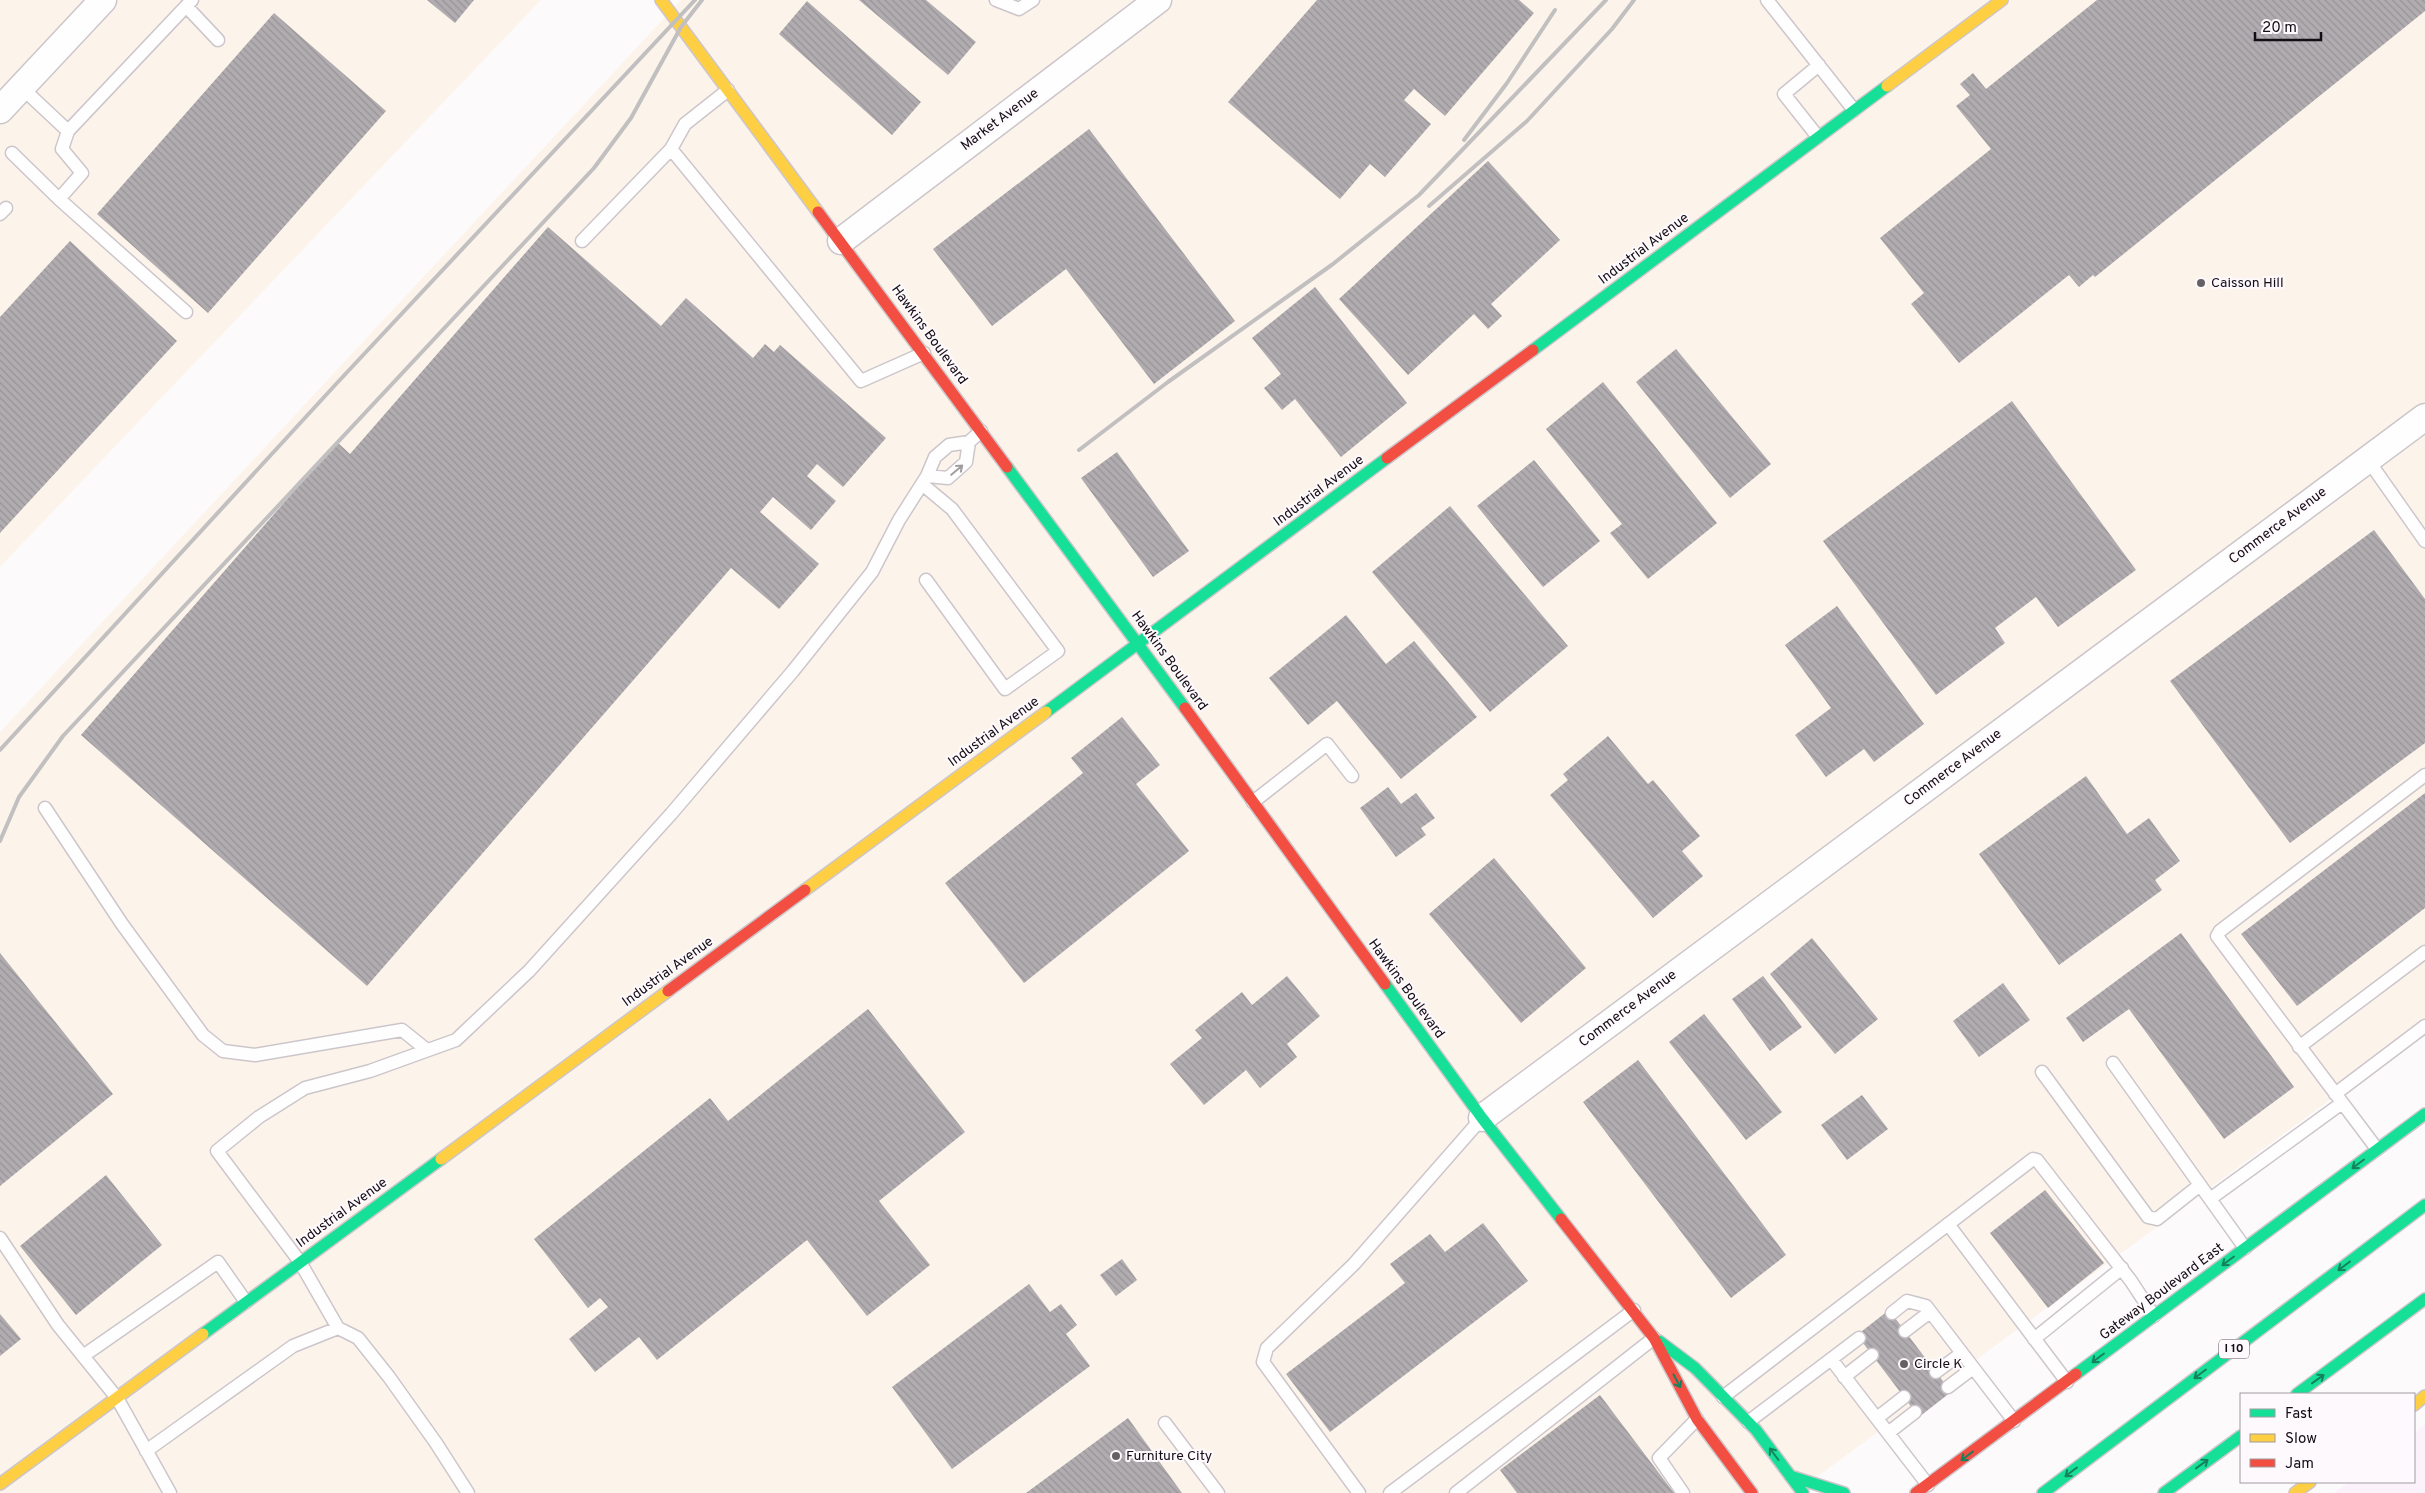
<svg xmlns="http://www.w3.org/2000/svg" width="2425" height="1493" viewBox="0 0 2425 1493" font-family="Overpass,sans-serif">
  <defs>
    <pattern id="building-back-hatch" width="6" height="6" patternUnits="userSpaceOnUse" patternTransform="scale(1.25)"><rect width="6" height="6" fill="#b1acb0"/><path d="M-1 5l2 2M0 0l6 6M5-1l2 2" fill="none" stroke="#979396"/></pattern>
  </defs>
  <rect width="100%" height="100%" fill="#fdfafc"/>
  <path fill="#fcf2fc" d="M2425,1425v68h-91l15,-11h65v-49z"/>
  <path fill="#fcf4ea" d="M0,0h541l-541,567z
    M681,0h1744v1030l-630,463h-1795v-761z"/>
  <path fill="url(#building-back-hatch)" d="M427,0h47l-19,23z
    M859,0h67l50,42 -28,33z
    M1317,0h202l15,13 -89,103 -31,-27 -10,11 27,24 -46,53 -15,-13 -30,35 -112,-97z
    M2097,0h328v11l-330,266 -2,-2 -14,12 -10,-12 -110,88 -48,-59 13,-11 -44,-55 111,-89 -35,-43 14,-11 -10,-11 13,-11 13,16z
    M807,1l114,101 -29,33 -113,-101z
    M274,13l112,98 -178,202 -111,-99z
    M1089,129l146,192 -81,63 -88,-115 -74,57 -59,-77z
    M1488,161l72,79 -69,64 11,12 -14,13 -14,-15 -66,61 -69,-76z
    M548,227l113,99 25,-28 67,60 12,-14 9,8 6,-7 106,93 -43,49 -26,-23 -10,12 29,25 -25,29 -38,-33 -13,15 59,52 -40,45 -48,-41 -364,418 -286,-251 256,-293 13,12z
    M70,241l107,100 -177,192v-216z
    M1315,287l92,116 -66,54 -46,-58 -13,11 -18,-22 17,-14 -29,-36z
    M1676,349l95,115 -41,34 -94,-116z
    M1603,382l114,141 -69,56 -38,-46 12,-9 -76,-95z
    M2012,401l124,169 -78,57 -22,-30 -41,31 10,15 -69,52 -113,-154z
    M1117,452l72,99 -36,26 -72,-99z
    M1534,460l66,81 -57,46 -66,-81z
    M1450,506l118,140 -78,66 -118,-140z
    M2374,530l51,69v144l-135,100 -120,-162z
    M1837,606l87,118 -50,38 -10,-13 -38,28 -31,-42 36,-27 -46,-63z
    M1346,615l40,49 28,-23 63,76 -76,62 -64,-78 -29,24 -39,-47z
    M1122,717l38,48 -24,19 53,67 -165,132 -79,-100 138,-110 -12,-15z
    M1608,736l40,48 5,-4 47,56 -18,15 21,25 -50,42 -103,-123 18,-15 -5,-6z
    M2086,776l41,58 22,-16 31,43 -25,19 7,10 -103,75 -80,-111z
    M1388,787l13,17 15,-11 19,25 -14,10 5,7 -30,22 -36,-49z
    M2425,793v115l-128,98 -56,-72z
    M1494,858l92,110 -65,55 -92,-109z
    M2181,933l113,154 -70,52 -95,-130 -46,33 -17,-24z
    M1812,938l66,81 -43,35 -65,-80z
    M0,953l113,141 -113,92z
    M1287,976l33,40 -33,28 10,13 -37,31 -14,-18 -42,35 -34,-41 32,-26 -7,-8 47,-38 10,13z
    M1763,976l39,51 -32,24 -38,-52z
    M2003,983l27,37 -51,37 -26,-36z
    M868,1009l97,123 -86,69 51,64 -63,51 -60,-76 -150,120 -18,-23 -44,35 -26,-33 39,-32 -8,-9 -12,10 -54,-69 176,-141 18,23z
    M1704,1014l78,98 -36,28 -77,-98z
    M1638,1060l148,195 -55,43 -148,-196z
    M1862,1095l26,34 -41,31 -26,-35z
    M106,1175l56,70 -86,70 -56,-69z
    M2045,1190l59,73 -56,45 -58,-75z
    M1483,1223l45,58 -198,151 -44,-58 119,-91 -15,-19 40,-30 15,18z
    M1122,1259l15,21 -21,16 -16,-21z
    M1029,1284l21,28 11,-8 16,21 -11,9 24,32 -138,103 -60,-82z
    M1889,1310l62,82 -32,25 -62,-82z
    M0,1314l21,25 -21,17z
    M1600,1395l74,98h-157l-17,-23z
    M1128,1418l54,75h-156z"/>
  <g fill="none" stroke-linecap="round" stroke-linejoin="round">
    <defs>
      <path id="lane" d="M996,0l23,9 14,-9
        M1767,0l87,110
        M186,6l32,34
        M21,87l47,44 124,-131
        M1818,137l-34,-43 35,-29
        M671,149l14,-25 43,-34
        M12,153l47,46 23,-26 -20,-24 6,-18
        M59,199l127,113
        M0,214l6,-6
        M582,241l89,-92 190,232 63,-28
        M2368,460l57,81
        M927,476l21,2 18,-16 3,-20
        M922,484l30,25 106,142 -53,38 -79,-109
        M1253,802l74,-58 25,32
        M45,808l77,116 81,111 20,16 32,4 147,-25 25,20
        M2299,1047l126,-95
        M2113,1063l132,185
        M2042,1072l106,145 9,2 43,-34
        M2335,1094l90,-68
        M2377,1149l-160,-213 3,-5 205,-156
        M2210,1199l132,-96
        M1948,1224l119,158
        M0,1238l58,87 59,73 53,95
        M1892,1313l15,-12 19,5 88,115
        M338,1328l-38,-66 -83,-111 42,-34 46,-29 65,-17 86,-31 73,-69 142,-157 122,-143 79,-99 27,-52 28,-44 8,-19 14,-12 20,-3 12,-11
        M1905,1331l25,-19
        M2034,1339l88,-71
        M83,1356l135,-94 28,40
        M1831,1359l57,74
        M1936,1372l26,-19
        M1844,1377l28,-22
        M1948,1387l25,-19
        M1723,1397l310,-238 4,1 94,121 23,35
        M1915,1412l-27,21 40,52
        M1877,1418l27,-21
        M1748,1422l111,-84
        M1165,1423l53,70
        M146,1451l147,-105 45,-18 20,10 31,39 47,66 32,50
        M1359,1493l-96,-131 4,-14 87,-84 128,-146
        M1390,1493l244,-183
        M1456,1493l198,-155
        M1683,1493l-24,-35 38,-39"/>
      <path id="street" d="M0,110l103,-110
        M841,241l317,-241
        M1482,1118l943,-701"/>
      <path id="fast" d="M1533,350l354,-264
        M1007,467l178,241
        M1046,712l341,-254
        M1385,984l97,134 79,101
        M203,1334l238,-175
        M1659,1341l36,27 61,62 47,63
        M2076,1374l349,-260
        M2297,1394l128,-95
        M1790,1476l54,17
        M2043,1493l382,-288
        M2164,1493l77,-57"/>
      <path id="slow" d="M661,0l157,212
        M1887,86l115,-86
        M805,890l241,-178
        M441,1159l227,-168
        M2414,1405l11,-9
        M0,1484l203,-150
        M2295,1493l15,-11"/>
      <path id="jam" d="M818,212l189,255
        M1387,458l146,-108
        M1185,708l200,276
        M668,991l137,-101
        M1561,1219l93,119 43,81 55,74
        M1916,1493l160,-119"/>
    </defs>
    <use href="#lane" stroke="#ccc6cb" stroke-width="15"/>
    <use href="#street" stroke="#ccc6cb" stroke-width="29"/>
    <use href="#fast" stroke="#ccc6cb" stroke-width="14"/>
    <use href="#slow" stroke="#ccc6cb" stroke-width="14"/>
    <use href="#jam" stroke="#ccc6cb" stroke-width="14"/>
    <use href="#lane" stroke="#fffeff" stroke-width="12"/>
    <use href="#street" stroke="#fffeff" stroke-width="26"/>
    <use href="#fast" stroke="#16e098" stroke-width="11"/>
    <use href="#slow" stroke="#ffcf43" stroke-width="11"/>
    <use href="#jam" stroke="#f24e42" stroke-width="11"/>
    <path stroke="#c1bfc0" stroke-width="4" d="M1464,140l43,-57 48,-73
      M1429,206l98,-85 85,-92 22,-29
      M1079,450l89,-68 165,-118 86,-69 187,-195
      M0,750l337,-367 358,-383
      M0,841l19,-44 44,-61 531,-568 37,-50 50,-91 21,-27"/>
  </g>
  <defs><path id="oneway-shaft" d="M-6 0H5M1.5-3L5.5 0L1.5 3" fill="none" stroke-width="1.6" stroke-linecap="round" stroke-linejoin="round" transform="scale(1.25)"/></defs>
  <use stroke="#a19ea1" href="#oneway-shaft" transform="translate(957 470) rotate(-40)"/>
  <g stroke="#15815d">
    <use href="#oneway-shaft" transform="translate(2358 1164) rotate(143)"/>
    <use href="#oneway-shaft" transform="translate(2228 1261) rotate(143)"/>
    <use href="#oneway-shaft" transform="translate(2344 1266) rotate(143)"/>
    <use href="#oneway-shaft" transform="translate(2098 1358) rotate(143)"/>
    <use href="#oneway-shaft" transform="translate(2200 1374) rotate(143)"/>
    <use href="#oneway-shaft" transform="translate(2318 1379) rotate(-36)"/>
    <use href="#oneway-shaft" transform="translate(1677 1381) rotate(62)"/>
    <use href="#oneway-shaft" transform="translate(1774 1454) rotate(-127)"/>
    <use href="#oneway-shaft" transform="translate(1967 1456) rotate(143)"/>
    <use href="#oneway-shaft" transform="translate(2202 1464) rotate(-36)"/>
    <use href="#oneway-shaft" transform="translate(2071 1472) rotate(143)"/>
  </g>
  <g fill="#666065" stroke="#fef9fd" stroke-width="2">
    <circle cx="2201" cy="283" r="5"/>
    <circle cx="1904" cy="1364" r="5"/>
    <circle cx="1116" cy="1456" r="5"/>
  </g>
  <g text-anchor="middle" dominant-baseline="central" stroke-width="4" stroke-linejoin="round" paint-order="stroke">
    <rect fill="#fef9fd" stroke="#5a545a" stroke-width="1" x="2219" y="1339.5" width="30" height="19" rx="4"/>
    <g font-size="12" font-weight="bold" fill="#140d14">
      <text x="2234" y="1349">I 10</text>
    </g>
    <g font-size="14" fill="#140d14" stroke="#fef9fd">
      <text transform="translate(1000 120) rotate(-37)">Market Avenue</text>
      <text transform="translate(1644 249) rotate(-37)">Industrial Avenue</text>
      <text transform="translate(929 335) rotate(54)">Hawkins Boulevard</text>
      <text transform="translate(1319 491) rotate(-37)">Industrial Avenue</text>
      <text transform="translate(2278 526) rotate(-37)">Commerce Avenue</text>
      <text transform="translate(1169 661) rotate(54)">Hawkins Boulevard</text>
      <text transform="translate(994 732) rotate(-36)">Industrial Avenue</text>
      <text transform="translate(1953 768) rotate(-37)">Commerce Avenue</text>
      <text transform="translate(668 972) rotate(-36)">Industrial Avenue</text>
      <text transform="translate(1406 989) rotate(54)">Hawkins Boulevard</text>
      <text transform="translate(1628 1009) rotate(-37)">Commerce Avenue</text>
      <text transform="translate(342 1213) rotate(-36)">Industrial Avenue</text>
      <text transform="translate(2162 1292) rotate(-37)">Gateway Boulevard East</text>
    </g>
    <g font-size="14" fill="#140d14" stroke="#fef9fd" text-anchor="start">
      <text x="2211" y="283">Caisson Hill</text>
      <text x="1914" y="1364">Circle K</text>
      <text x="1126" y="1456">Furniture City</text>
    </g>
  </g>
  <rect x="2240" y="1393" width="175" height="90" fill="#fef9fd" stroke="#a09ba0"/>
  <rect x="2250" y="1409" width="25" height="8" fill="#16e098" stroke="#a09ba0"/>
  <text x="2285" y="1418" font-size="15" fill="#140d14">Fast</text>
  <rect x="2250" y="1434" width="25" height="8" fill="#ffcf43" stroke="#a09ba0"/>
  <text x="2285" y="1443" font-size="15" fill="#140d14">Slow</text>
  <rect x="2250" y="1459" width="25" height="8" fill="#f24e42" stroke="#a09ba0"/>
  <text x="2285" y="1468" font-size="15" fill="#140d14">Jam</text>
  <path d="M2255 32v8h66v-8" fill="none" stroke="#140d14" stroke-width="2.5"/>
  <text x="2262" y="32" font-size="15" fill="#140d14" stroke="#fef9fd" stroke-width="4" paint-order="stroke">20 m</text>
</svg>
